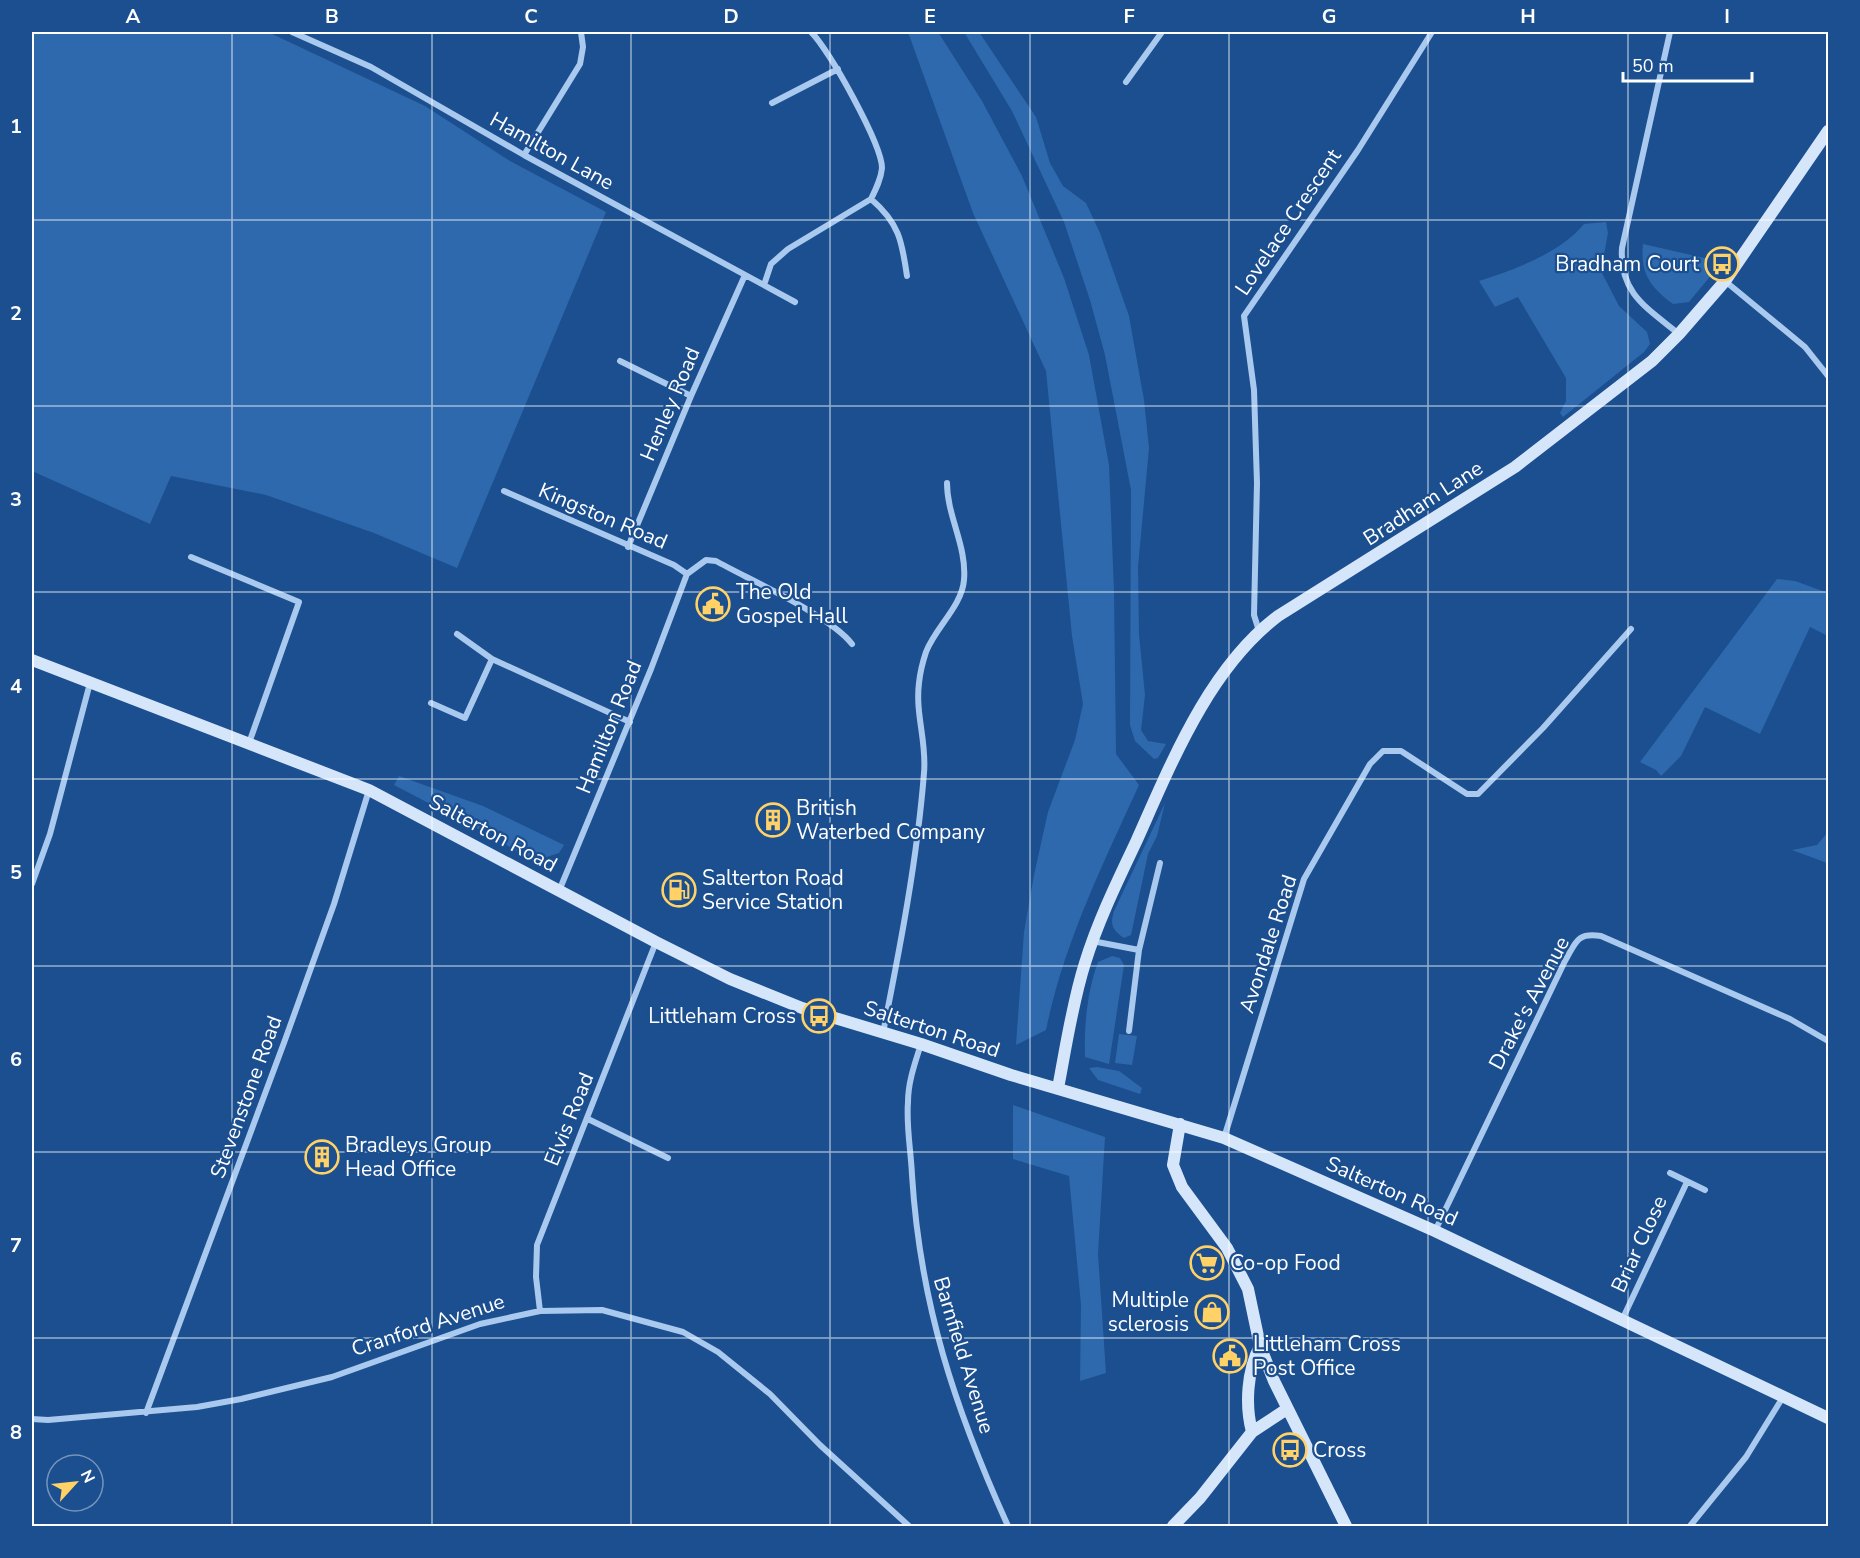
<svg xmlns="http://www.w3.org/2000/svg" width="1860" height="1558" viewBox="0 0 1860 1558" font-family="'Nunito Sans',sans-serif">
  <rect width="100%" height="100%" fill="#1b4f8f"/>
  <path fill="#2e69ad" d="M32,32h236l157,74 85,55 96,51 -149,356 -83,-35 -108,-38 -95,-19 -21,48 -118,-53z
    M908,32h30l44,69 40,75 42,102 25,77 20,110 5,126 2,163 23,31c-37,81 -75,158 -93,245l-30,15 8,-113 10,-57 14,-63 27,-72 8,-36 -11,-68 -26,-265 -73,-158z
    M964,32h15l57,85 14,46 13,23 23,17 14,30 29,83 15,84 5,48 -11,119 1,67 6,61 -4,35 7,11 18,3 -8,14 -4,1 -19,-18 -5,-16 1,-235 -26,-135 -15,-55 -26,-78 -52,-111z
    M1606,222l2,11 -7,38 18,35 28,26 3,12 -6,8 -81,65 -3,-4 6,-12v-23l-48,-81 -23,10 -16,-26c36,-12 80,-27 105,-57z
    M1643,244l79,18 -33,40 -16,2c-23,-17 -33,-31 -30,-60z
    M1777,579l18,2 33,12v43l-18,-9 -50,107 -55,-27 -24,49 -20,20 -5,-6 -16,-8z
    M399,776l84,30 81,39 -5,8 -25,8 -31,-18 -1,-6 -13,-7 -7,1 -88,-46z
    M1165,803l-8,33 -9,18 -17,81 -7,3c-12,-8 -14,-14 -10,-27z
    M1828,832l-1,31 -35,-13 25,-5z
    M1112,956l8,2 4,7 -15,99 -24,-7c-1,-31 2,-65 13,-95z
    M1119,1034l18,2 -5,29 -17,-2z
    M1097,1067l22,4 23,17 -2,6 -42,-14 -9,-12z
    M1013,1105l92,32 -7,117 8,119 -26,8 1,-76 -12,-129 -56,-17z"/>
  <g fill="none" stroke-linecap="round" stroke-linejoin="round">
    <path stroke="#a9c9ee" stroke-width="6" d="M292,32l79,35 153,88 271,147
      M1670,32l-48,216c-3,45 25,60 57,86
      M1126,82l36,-50
      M772,103l66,-34
      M524,155l56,-91 3,-17 -2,-15
      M871,199c28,24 31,42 36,77
      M1725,281l80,66 23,29
      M764,285l7,-21 17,-15 83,-50c5,-10 10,-20 11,-31 0,-23 -53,-119 -71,-136
      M620,361l71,35
      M504,491l170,74 13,9
      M628,547l63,-151 54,-121
      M191,557l108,45 -50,141
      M1259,631l-5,-16 3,-132 -3,-93 -10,-74 114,-166 74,-118
      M457,634l35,25 138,63
      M431,703l34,15 27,-59
      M32,884l18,-50 40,-151
      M559,891l92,-222 36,-95 19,-14 10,1c34,19 115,55 136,83
      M1092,941l47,9
      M1129,1031l10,-81 21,-87
      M883,1033c17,-86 34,-172 41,-260 3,-31 -9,-59 -5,-90 1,-10 4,-22 7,-31 9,-24 36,-46 38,-72 3,-34 -17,-64 -17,-97
      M921,1044c-6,19 -13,38 -13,58 -2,24 3,49 4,73 8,129 43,234 96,351
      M588,1119l80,39
      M1224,1138l80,-259 66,-115 13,-13h18l66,43h11l65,-66 88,-99
      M1670,1173l35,17
      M1435,1231l130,-270c11,-19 12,-29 36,-25l189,83 38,22
      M540,1311l-4,-34 1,-32 119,-303
      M1622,1320l65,-138
      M146,1413l139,-373 49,-136 35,-114
      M32,1419l16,1 149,-13 44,-8 91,-22 148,-53 60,-13 62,-1 81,22 35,20 52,42 50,51 89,81
      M1690,1526l56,-69 37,-60"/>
    <path stroke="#d6e6fa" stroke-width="12" d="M32,660l337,130 287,152 74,37 72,29 119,36 90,31 213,63 211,93 393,187
      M1058,1088c8,-41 14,-84 27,-125 13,-42 32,-81 51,-121 35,-78 72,-173 142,-226l237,-149 137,-106 27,-27 46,-53 103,-150
      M1180,1124l-7,41 9,22 45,61 21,41 12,57 14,35 72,145
      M1252,1432c-7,-27 -5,-61 8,-86
      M1173,1526l27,-28 52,-66 35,-23"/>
  </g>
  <path fill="none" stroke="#fff" stroke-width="1.5" stroke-opacity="0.55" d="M232,32v1494M432,32v1494M631,32v1494M830,32v1494M1030,32v1494M1229,32v1494M1428,32v1494M1628,32v1494M32,220h1796M32,406h1796M32,592h1796M32,779h1796M32,966h1796M32,1152h1796M32,1338h1796"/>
  <defs>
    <symbol id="bus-ring" viewBox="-11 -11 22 22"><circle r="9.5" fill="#1b4f8f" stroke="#ffd166" stroke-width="1.5"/><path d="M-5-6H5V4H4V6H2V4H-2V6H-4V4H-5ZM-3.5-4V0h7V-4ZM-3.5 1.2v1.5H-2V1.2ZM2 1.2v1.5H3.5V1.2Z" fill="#ffd166"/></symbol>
    <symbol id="civic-ring" viewBox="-11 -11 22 22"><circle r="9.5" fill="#1b4f8f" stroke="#ffd166" stroke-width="1.5"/><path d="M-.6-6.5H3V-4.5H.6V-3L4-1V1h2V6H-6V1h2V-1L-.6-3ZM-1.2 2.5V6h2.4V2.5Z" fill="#ffd166"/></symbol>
    <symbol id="building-ring" viewBox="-11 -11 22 22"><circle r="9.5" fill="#1b4f8f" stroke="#ffd166" stroke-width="1.5"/><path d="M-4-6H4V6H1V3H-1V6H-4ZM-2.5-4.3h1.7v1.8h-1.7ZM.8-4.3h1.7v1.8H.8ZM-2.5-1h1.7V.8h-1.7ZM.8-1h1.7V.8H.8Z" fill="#ffd166"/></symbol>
    <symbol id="fuel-ring" viewBox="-11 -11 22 22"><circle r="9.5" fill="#1b4f8f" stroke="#ffd166" stroke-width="1.5"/><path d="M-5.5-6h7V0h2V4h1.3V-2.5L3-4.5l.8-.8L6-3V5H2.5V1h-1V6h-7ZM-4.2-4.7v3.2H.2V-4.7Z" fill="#ffd166"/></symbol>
    <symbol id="supermarket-ring" viewBox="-11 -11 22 22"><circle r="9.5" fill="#1b4f8f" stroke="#ffd166" stroke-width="1.5"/><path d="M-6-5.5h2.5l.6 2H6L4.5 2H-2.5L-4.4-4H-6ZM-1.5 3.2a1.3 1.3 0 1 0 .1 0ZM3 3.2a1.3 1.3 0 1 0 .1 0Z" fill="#ffd166"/></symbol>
    <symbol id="shop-ring" viewBox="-11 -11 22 22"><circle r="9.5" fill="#1b4f8f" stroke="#ffd166" stroke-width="1.5"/><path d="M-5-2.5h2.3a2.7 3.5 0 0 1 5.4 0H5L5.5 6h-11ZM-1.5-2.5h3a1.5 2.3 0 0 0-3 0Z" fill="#ffd166"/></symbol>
  </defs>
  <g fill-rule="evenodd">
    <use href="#bus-ring" x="1703" y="245" width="38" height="38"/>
    <use href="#civic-ring" x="694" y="585" width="38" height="38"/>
    <use href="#building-ring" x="754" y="801" width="38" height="38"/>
    <use href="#fuel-ring" x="660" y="871" width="38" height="38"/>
    <use href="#bus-ring" x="800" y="997" width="38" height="38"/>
    <use href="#building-ring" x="303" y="1138" width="38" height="38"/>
    <use href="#supermarket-ring" x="1188" y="1244" width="38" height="38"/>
    <use href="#shop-ring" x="1193" y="1293" width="38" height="38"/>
    <use href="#civic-ring" x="1211" y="1337" width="38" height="38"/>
    <use href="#bus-ring" x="1271" y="1431" width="38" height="38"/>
  </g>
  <g text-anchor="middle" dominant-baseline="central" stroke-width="4.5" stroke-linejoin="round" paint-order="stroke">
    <g font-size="21" fill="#fff" stroke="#1b4f8f">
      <text transform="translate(552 151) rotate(29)">Hamilton Lane</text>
      <text transform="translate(1288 222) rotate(-56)">Lovelace Crescent</text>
      <text transform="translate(670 404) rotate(-67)">Henley Road</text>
      <text transform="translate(1423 503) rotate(-33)">Bradham Lane</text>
      <text transform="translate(603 516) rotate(23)">Kingston Road</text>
      <text transform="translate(609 727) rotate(-68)">Hamilton Road</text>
      <text transform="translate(493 833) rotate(28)">Salterton Road</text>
      <text transform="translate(1268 944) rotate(-72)">Avondale Road</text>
      <text transform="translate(1529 1003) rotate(-62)">Drake's Avenue</text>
      <text transform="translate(932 1029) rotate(18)">Salterton Road</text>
      <text transform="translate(246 1097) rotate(-70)">Stevenstone Road</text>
      <text transform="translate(569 1119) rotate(-68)">Elvis Road</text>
      <text transform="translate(1392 1191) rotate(24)">Salterton Road</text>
      <text transform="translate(1639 1244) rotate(-65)">Briar Close</text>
      <text transform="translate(428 1325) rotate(-18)">Cranford Avenue</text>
      <text transform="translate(964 1355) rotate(73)">Barnfield Avenue</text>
    </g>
    <g font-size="21" fill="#fff" stroke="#1b4f8f" text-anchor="start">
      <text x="1699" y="264" text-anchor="end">Bradham Court</text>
      <text x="736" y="592">The Old<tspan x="736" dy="24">Gospel Hall</tspan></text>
      <text x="796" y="808">British<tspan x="796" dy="24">Waterbed Company</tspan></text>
      <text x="702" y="878">Salterton Road<tspan x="702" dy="24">Service Station</tspan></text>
      <text x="796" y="1016" text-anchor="end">Littleham Cross</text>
      <text x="345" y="1145">Bradleys Group<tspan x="345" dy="24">Head Office</tspan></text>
      <text x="1230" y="1263">Co-op Food</text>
      <text x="1189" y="1300" text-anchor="end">Multiple<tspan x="1189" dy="24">sclerosis</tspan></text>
      <text x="1253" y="1344">Littleham Cross<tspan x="1253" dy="24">Post Office</tspan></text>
      <text x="1313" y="1450">Cross</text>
    </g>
  </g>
  <rect width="1860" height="1558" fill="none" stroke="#1b4f8f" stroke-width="66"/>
  <g transform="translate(75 1483) rotate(63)"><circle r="28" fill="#1b4f8f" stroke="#7695bc" stroke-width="1.5"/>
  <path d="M0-4.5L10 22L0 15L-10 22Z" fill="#ffd166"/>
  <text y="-9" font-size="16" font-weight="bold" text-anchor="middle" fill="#ffffff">N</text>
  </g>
  <path d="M1623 72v9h129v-9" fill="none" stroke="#ffffff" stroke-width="3"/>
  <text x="1632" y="72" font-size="18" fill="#ffffff" stroke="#1b4f8f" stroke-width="4.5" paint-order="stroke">50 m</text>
  <rect x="33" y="33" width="1794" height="1492" fill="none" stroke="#fff" stroke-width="2"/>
  <g font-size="20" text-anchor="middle" font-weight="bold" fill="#fff">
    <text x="133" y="23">A</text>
    <text x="332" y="23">B</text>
    <text x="531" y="23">C</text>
    <text x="731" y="23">D</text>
    <text x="930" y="23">E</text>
    <text x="1129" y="23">F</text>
    <text x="1329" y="23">G</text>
    <text x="1528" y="23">H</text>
    <text x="1727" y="23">I</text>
    <text x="16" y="133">1</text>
    <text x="16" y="320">2</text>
    <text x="16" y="506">3</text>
    <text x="16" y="693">4</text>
    <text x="16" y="879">5</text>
    <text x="16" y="1066">6</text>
    <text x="16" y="1252">7</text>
    <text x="16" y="1439">8</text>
  </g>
</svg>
